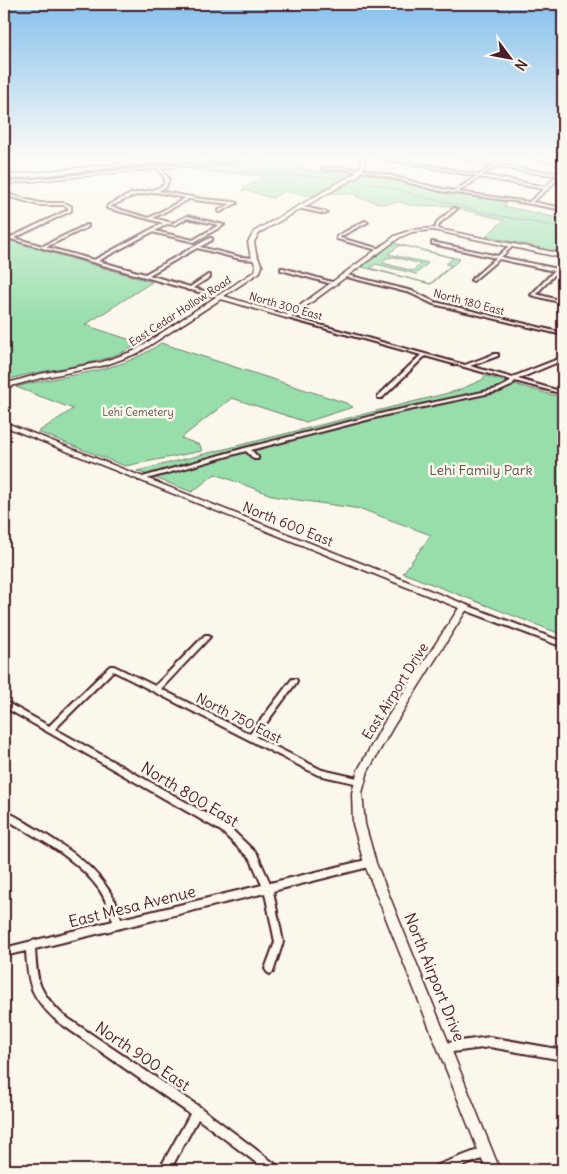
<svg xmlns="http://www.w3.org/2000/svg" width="567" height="1174" viewBox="0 0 567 1174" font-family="Delius,sans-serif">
  <rect width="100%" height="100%" fill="#fbf7ec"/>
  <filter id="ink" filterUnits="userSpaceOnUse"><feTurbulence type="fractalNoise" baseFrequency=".02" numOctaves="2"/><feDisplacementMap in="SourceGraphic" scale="10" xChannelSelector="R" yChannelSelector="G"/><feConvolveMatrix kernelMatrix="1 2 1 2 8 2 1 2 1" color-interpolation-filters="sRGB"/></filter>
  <g filter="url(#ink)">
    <path fill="#97deab" stroke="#707e6b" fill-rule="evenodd" d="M285,159l18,5 -2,4 24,5 13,-3 16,1 -41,25 -29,-5 -11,7c-11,-2 -20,-7 -31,-8l22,-14 -59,-4 -22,-5z
      M367,173l110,25 32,2 -6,6 60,13v32l-2,2 -75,-17 18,-16 -55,-14 -40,-1 -8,-3 -19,2 -25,-7 -2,-3 -24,-1z
      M4,239l148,43 -67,43 55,18c-42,26 -91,23 -136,38z
      M393,243l67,16 -29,25 -69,-17zM400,245l53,13 -7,6 5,1 -21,19 -60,-16 6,-4 40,10 12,-11 -40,-9zM394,257l27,7 -8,7 -30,-8 3,-5z
      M161,343l185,60 7,4 -47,15 -74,-24 -51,40 19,7 2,6 -77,15 -87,-34 35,-23 -57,-22c49,-14 102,-12 145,-44z
      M486,376l77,22v237l-160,-62 28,-38 -70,-26 -84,-12 -62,-23 -23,18 -55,-21 319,-80 26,-11z"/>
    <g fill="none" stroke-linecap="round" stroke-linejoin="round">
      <path stroke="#748ba2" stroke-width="1" d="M183,162l6,3
        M196,167l19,4 128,7
        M355,179l49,12 10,5 36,7 35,10 78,15"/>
      <defs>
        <path id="street" d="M378,158h9l92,17 14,-10 -33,-7h8l59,12 34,3 2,1v2h-3l-12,13 -16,13 31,6v2l-43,-8 -79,-11 -72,-19 -30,-3 -15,1 -2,-1c7,-2 16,-2 23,-1 38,2 73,18 110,23l22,-15zM496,166l31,6 30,3 -11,12 -64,-12zM480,177l64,12 -15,13 -71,-10z
          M561,158h2v1l-4,5h-2z
          M160,167l9,12 -3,8 -8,4 44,8 33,3 2,1 -17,9h-1v-2l12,-6 -29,-3 -13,-2 -36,19 20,5 14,-7 37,9 -30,17 -42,-10 -54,29 47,13 65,-36h2v2l-12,7 40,10 16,1 2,1 -2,1 -16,-1 -43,-11 -48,27 41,12 18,-12h2v2l-17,11 29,8v2l-31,-8h-3l-1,-1 -183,-52v-2l7,2 57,-27v-3l-5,-2h-24l-35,-10v-2l35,10h25l7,3v5l-57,27 29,8 43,-21h2v2l-42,20 48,13 69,-37 -56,-15 1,-3 23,-11 22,-4 11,-5 1,-6 -7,-11zM155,192l31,6 -37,20 -38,-11v-1l22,-10zM187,218l32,7 -26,15 -38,-9 12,-7 8,1z
          M299,206l27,6 1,1 -2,1 -27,-6 -1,-1z
          M454,208l3,1 -17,14 -3,7h-2l2,-8z
          M365,221l3,1 -28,15v1l41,11v2l-44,-12v-3z
          M432,242l66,14 13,-12h2v2l-12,11 57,12v2l-22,23 27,7v2l-32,-8 23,-24 -55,-12 -26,22 -2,-1 1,-1 24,-21 -63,-14h-1z
          M281,268h2l52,15 -3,1 -51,-14z
          M343,274l69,17 23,11 128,31v2l-130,-31 -23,-11 -67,-17z
          M287,316l178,49 29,-11h4v2l-28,10 43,12 2,-2 48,-19v3l-45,19 45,13v2l-48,-13 -4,5 -11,5 -110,23 -139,36 7,7v2h-4l-8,-8 -103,29h-4l-1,-1 1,-1 106,-30 143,-36 109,-23 10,-5 4,-4 -86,-24 -43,42h-4v-2l43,-41 -134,-37z
          M462,605h4l97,37v5l-101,-38 -1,-2z
          M205,635h4l1,2 -49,52 89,45 42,-55h4l1,2 -1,2 -40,54 66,33 40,9 1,2 -1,2 -3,1 -41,-9 -205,-104 -58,58 172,96 30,29 13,29 100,-24 3,1 1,3 -1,3 -100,25 10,51 -10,30 -3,2 -3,-2 -2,-3 10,-27 -10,-49 -230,56c2,34 3,41 28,66l138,93 77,58 1,4h-13l-68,-51 -28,51h-11l31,-56 -133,-93c-26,-24 -29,-35 -31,-70l-22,5v-8l109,-27c-4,-11 -7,-22 -14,-32 -23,-32 -62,-51 -95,-71v-7c11,4 21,11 31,17 31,19 63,39 80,73 3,5 4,12 6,18l141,-34 -11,-25 -30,-29 -217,-124v-6l45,25 61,-60h4l41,20z
          M490,1037l73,13v10l-73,-13 -45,6 -3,-2 -2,-3 2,-3 3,-2z
          M486,1147l4,1 1,4 -1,4 -38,14h-18l1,-4z"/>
        <path id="secondary" d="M245,158h20l-261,26v-2z
          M361,158h4v8l-7,10 -99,57 -5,9 2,11 6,13 -2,6 -36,24 63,19 108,-79 16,-6 22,-2 130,26v4l-130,-28 -21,2 -13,6 -109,80h-4l-65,-19 -83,54 -32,12 -65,13 -37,10v-4l36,-10 62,-12 32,-11 121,-80 1,-5 -6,-13 -2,-11 7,-11 99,-57 7,-8z
          M542,158l21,5v2l-31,-7z
          M4,422l463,183 1,2 -1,2 -74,118 -25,44 -6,22 3,31 11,39 124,307h-14l-122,-307 -11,-39 -1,-31 6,-23 27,-49 74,-113 -455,-182z"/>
        <path id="highway" d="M176,158h22l-194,22v-4z"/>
      </defs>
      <use href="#street" stroke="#4a1f2b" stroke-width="4"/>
      <use href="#secondary" stroke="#4a1f2b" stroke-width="3"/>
      <use href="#highway" stroke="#4a1f2b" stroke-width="4"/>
      <use href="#street" fill="#fbf7ec" fill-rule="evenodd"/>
      <use href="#secondary" fill="#fbf7ec" fill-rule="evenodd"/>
      <use href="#highway" fill="#fbf7ec" fill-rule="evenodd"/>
    </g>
  </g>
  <linearGradient id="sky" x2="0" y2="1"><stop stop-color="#85c0ec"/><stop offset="0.49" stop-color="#fdfbf6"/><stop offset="1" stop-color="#fdfbf6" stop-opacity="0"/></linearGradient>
  <rect width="567" height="323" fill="url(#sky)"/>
  <g text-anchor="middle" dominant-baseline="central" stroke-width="5" stroke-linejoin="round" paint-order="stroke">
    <g font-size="11" fill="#4a1f2b" stroke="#fbf7ec">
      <text transform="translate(469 302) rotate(15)">North 180 East</text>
      <text transform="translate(286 306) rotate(16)">North 300 East</text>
      <text transform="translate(180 311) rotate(-33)">East Cedar Hollow Road</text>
    </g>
    <g font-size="11" fill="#5d4f4b" stroke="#fbf7ec">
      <text x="138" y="412">Lehi Cemetery</text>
    </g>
    <g font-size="14" fill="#5d4f4b" stroke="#fbf7ec">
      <text x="481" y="470">Lehi Family Park</text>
    </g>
    <g font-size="14" fill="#4a1f2b" stroke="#fbf7ec">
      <text transform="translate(288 524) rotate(22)">North 600 East</text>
      <text transform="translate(395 691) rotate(-58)">East Airport Drive</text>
      <text transform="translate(239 718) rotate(27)">North 750 East</text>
    </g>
    <g font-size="16" fill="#4a1f2b" stroke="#fbf7ec">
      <text transform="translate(190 794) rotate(31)">North 800 East</text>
      <text transform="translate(132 906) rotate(-14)">East Mesa Avenue</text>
      <text transform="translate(435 977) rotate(68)">North Airport Drive</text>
      <text transform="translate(143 1056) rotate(34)">North 900 East</text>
    </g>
  </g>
  <rect width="567" height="1174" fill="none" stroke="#fbf7ec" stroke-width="20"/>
  <rect x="10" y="10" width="547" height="1154" fill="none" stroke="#4a1f2b" stroke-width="2" filter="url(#ink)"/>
  <g transform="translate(510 58) rotate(122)" stroke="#fbf7ec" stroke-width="4" paint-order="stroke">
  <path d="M0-4L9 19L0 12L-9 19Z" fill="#4a1f2b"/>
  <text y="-8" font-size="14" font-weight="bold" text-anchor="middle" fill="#4a1f2b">N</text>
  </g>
</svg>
